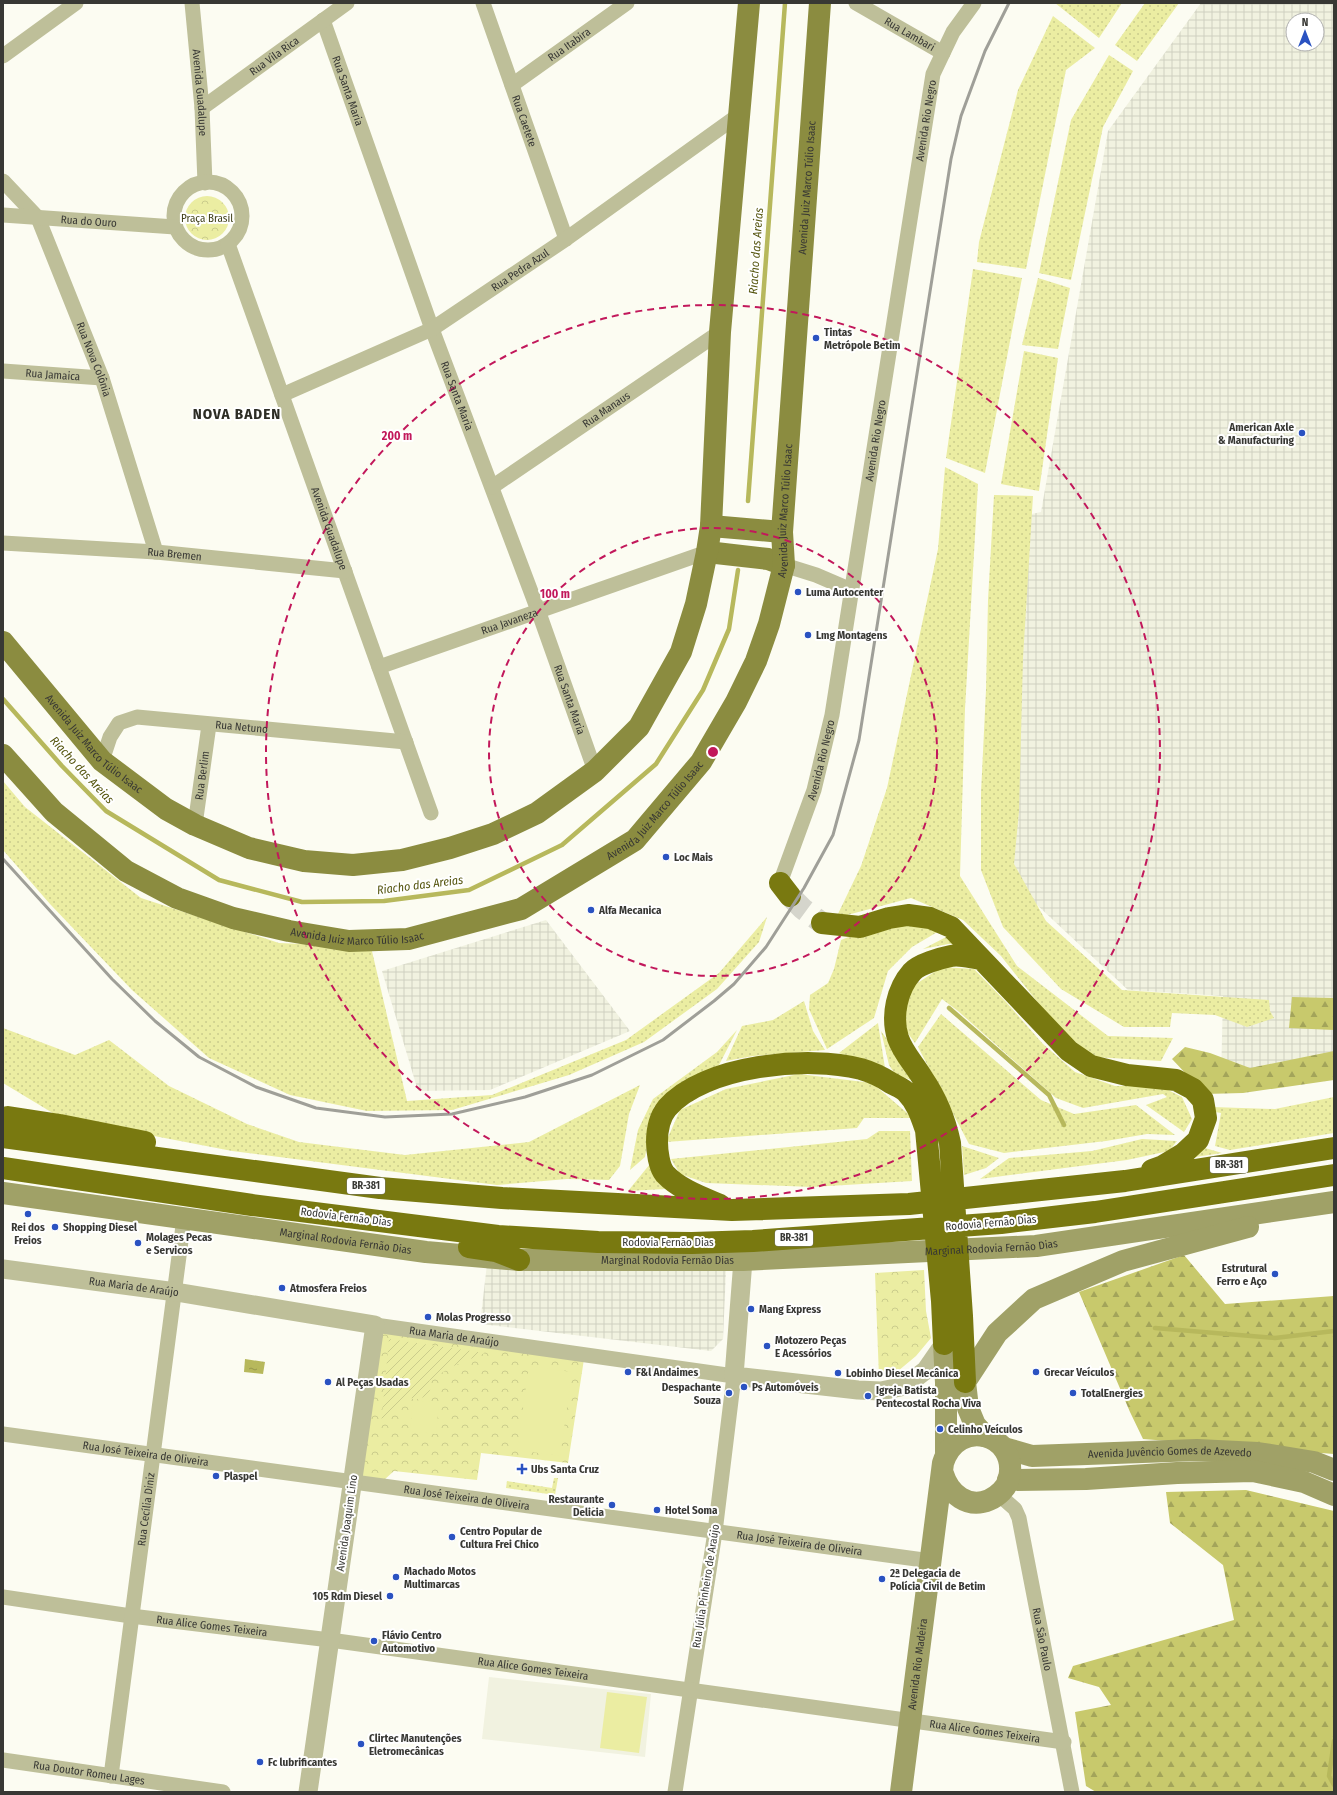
<svg xmlns="http://www.w3.org/2000/svg" width="1337" height="1795" viewBox="0 0 1337 1795" font-family="'Fira Sans Condensed',sans-serif">
  <defs>
    <pattern id="industrial-grid" width="8" height="8" patternUnits="userSpaceOnUse"><rect width="8" height="8" fill="#f1f2e0"/><path d="M0 4h8M4 0v8" fill="none" stroke="#cfd0c1"/></pattern>
    <pattern id="grass-dots" width="8" height="8" patternUnits="userSpaceOnUse"><rect width="8" height="8" fill="#ebeda2"/><path d="M2 2h.1M6 6h.1" fill="none" stroke="#cacc8c" stroke-width="1.8" stroke-linecap="round"/></pattern>
    <pattern id="forest-firs" width="22" height="20" patternUnits="userSpaceOnUse"><rect width="22" height="20" fill="#c8c96c"/><path d="M5 1l3.5 6h-7zM16 11l3.5 6h-7z" fill="#a3a45a"/></pattern>
    <pattern id="park-crowns" width="20" height="18" patternUnits="userSpaceOnUse"><rect width="20" height="18" fill="#ebeda2"/><path d="M2 6a3 3 0 1 1 6 0M12 15a3 3 0 1 1 6 0" fill="none" stroke="#cacc8c"/></pattern>
    <pattern id="garden-furrows" width="10" height="10" patternUnits="userSpaceOnUse"><rect width="10" height="10" fill="#ebeda2"/><path d="M-1 1l2-2M0 10L10 0M9 11l2-2" fill="none" stroke="#cacc8c"/></pattern>
    <pattern id="water-ripples" width="26" height="14" patternUnits="userSpaceOnUse"><rect width="26" height="14" fill="#b7b85c"/><path d="M2 4q2-2 4 0t4 0M15 11q2-2 4 0t4 0" fill="none" stroke="#96974d"/></pattern>
  </defs>
  <rect width="100%" height="100%" fill="#fcfcf2"/>
  <path fill="#f1f2e0" d="M489,1677l162,17 -6,63 -163,-18z"/>
  <path fill="url(#industrial-grid)" fill-rule="evenodd" d="M1201,3h133v1056l-113,22 2,-85 -95,-6 -106,-99 -13,-30 13,-345 19,-4 67,-381zM1293,20h24v24h-24z
    M546,920l84,111 -140,59 -72,1 -36,-120z
    M487,1264l239,7 -3,68 -12,12 -231,-27z"/>
  <path fill="url(#grass-dots)" d="M1055,3h67l-23,35z
    M1145,3h34l-42,58 -22,-16z
    M1053,16l42,32 -29,22 -40,199 -49,-7 2,-20 39,-152z
    M1109,55l24,16 -30,56 -32,153 -32,-7 32,-153z
    M973,269l49,9 -37,195 -39,-15z
    M1038,278l32,10 -12,61 -36,-4z
    M1024,351l34,7 -19,133 -38,-7z
    M945,467l33,17 -13,225 -5,167 57,90 91,70 65,2 -12,23 -67,-4 -35,-28 -58,-73 -38,-36 -52,-22 -75,20 25,-52 26,-78 51,-239z
    M994,495l39,1 -10,162 -4,153 -5,53 32,57 76,69 147,10 1,11 4,7 -27,9 -32,-12 -43,-2 -2,14h-46l-63,-38 -58,-62 -22,-57v-77l5,-103 2,-90z
    M3,781l22,26 116,91 138,45 92,4 36,154 85,-6 134,-55 93,-67 48,-56 -8,25 -42,47 -73,53 -75,33 -117,35 -85,1 -77,-16 -81,-37 -77,-68 -82,-86 -47,-54z
    M914,923l25,8 -27,16 -24,24 -14,47 -47,31 -18,-40 1,-14 18,-12 6,-14 7,-29 15,-6z
    M950,935l16,10 -18,-1 -25,5z
    M942,967l32,2 32,33 37,42 32,28 40,14h45l22,11 10,22 -8,13 -38,-27 21,-8 -4,-3 -80,14 -27,-10 -98,-87 -16,-12 -27,44 -8,-11 -4,-24 10,-22z
    M804,1001l9,30 12,19 -72,6 -27,5 16,-35 31,-6z
    M941,1014l100,86 33,14 62,-9 39,30 -28,-1 -41,7 -102,12 -35,-9 -51,-97z
    M878,1023l7,45 -46,-15z
    M3,1028l72,27 34,-15 60,46 78,38 52,18 106,13 124,-13 111,-57 -11,29 -9,52 -11,14 -42,-1 -70,6 -265,-34 -171,-33 -58,-35z
    M737,1030l-18,35 -34,15 -31,27 -9,50 -15,13 8,-40 15,-31 64,-47z
    M881,1031l38,52 -24,-9 -6,-9z
    M799,1074l73,9 41,35h-49l-7,10 -191,14 14,-32 46,-21z
    M1334,1097v36l-104,17 -15,-4 6,-33 -6,-1 -10,36 17,5 -33,5 23,-51 63,2z
    M879,1131h31l2,50 -100,6 -106,-4 -26,-9 -9,-15 196,-20z
    M1142,1139l35,2 -8,10 -42,9 -147,19 29,-21 83,-7z
    M962,1146l37,12 -13,10 -22,7z
    M650,1164l2,7 13,18 -37,2z
    M554,1478h4l-3,17 -49,-7 1,-7 45,7z"/>
  <path fill="url(#forest-firs)" d="M1292,997l42,1v32l-45,-2z
    M1185,1047l25,6 40,15 84,-17v29l-91,13 -38,1 -33,-35z
    M1184,1255l41,49 109,-8v158l-191,-15 -13,-27 -51,-120z
    M1246,1490l88,21v281h-238l-10,-6 -11,-74 36,-7 -12,-18 -31,-9 5,-12 161,-46 -11,-55 -53,-42 -4,-31z"/>
  <path fill="url(#park-crowns)" d="M185 218a22 22 0 1 1 44 0a22 22 0 1 1-44 0Z
    M924,1270l2,41 5,27 -15,18 -24,20 -13,1 -4,-104z
    M379,1331l205,28 -16,104 -87,-10 -4,27 -83,-9 -10,9 -27,-3z"/>
  <path fill="url(#garden-furrows)" d="M389,1339l96,14 -34,14 -22,14c5,12 -4,17 -15,19l-4,-3c-13,7 -21,16 -29,29z"/>
  <path fill="#ebeda2" d="M529,1366l43,6 -12,84 -43,-6z
    M413,1400l26,3 -3,31 -26,-3z
    M607,1692l40,5 -8,56 -39,-5z"/>
  <path fill="url(#water-ripples)" d="M245,1359l20,3 -2,12 -19,-2z"/>
  <g fill="none" stroke-linecap="round" stroke-linejoin="round">
    <path stroke="#b7b85c" stroke-width="4.5" d="M748,501l37,-498
      M3,699l59,67 44,45 113,69 83,22 82,-1 85,-11 93,-45 94,-81 47,-74 26,-61 9,-59
      M949,1008l100,87 15,30
      M1155,1328l120,10 59,-7
      M1334,1741l-5,35 5,9"/>
    <path stroke="#d5d5cc" stroke-width="22" stroke-dasharray="22 11" stroke-linecap="butt" d="M790,896l13,13 19,14"/>
    <g stroke="#bebf99" stroke-width="15">
      <path id="s1" d="M192,3l10,105 3,75"/>
      <path id="s2" d="M483,3l83,236"/>
      <path id="s3" d="M856,3l87,50"/>
      <path id="s4" d="M323,20l109,309 107,284 56,158"/>
      <path d="M3,56l73,-53"/>
      <path id="s5" d="M512,85l115,-82"/>
      <path id="s6" d="M202,108l145,-105"/>
      <path id="s7" d="M3,181l35,37 64,160 54,174"/>
      <circle cx="208" cy="216" r="34"/>
      <path id="s8" d="M3,215l172,12"/>
      <path id="s9" d="M228,244l203,569"/>
      <path id="s10" d="M3,371l99,7"/>
      <path id="s11" d="M282,395l150,-66 134,-90 174,-125"/>
      <path id="s12" d="M492,487l228,-155"/>
      <path id="s13" d="M3,543l153,9 189,19"/>
      <path d="M784,565l32,10 35,15"/>
      <path id="s14" d="M379,667l328,-115"/>
      <path id="s15" d="M102,761l8,-24 9,-14 18,-6 269,25"/>
      <path id="s16" d="M195,825l14,-100"/>
      <path id="s17" d="M780,883l34,-93 18,-75 101,-641 20,-42 21,-29"/>
      <path id="s18" d="M375,1325l359,51 -19,156 -40,260"/>
      <path id="s19" d="M3,1434l928,127"/>
      <path id="s20" d="M998,1494l17,15 4,9 53,274"/>
      <path id="s21" d="M3,1597l128,19 199,24 734,102"/>
      <path id="s22" d="M3,1760l220,32"/>
      <path id="s23" d="M111,1776l73,-558"/>
    </g>
    <g stroke="#bebf99" stroke-width="19">
      <path d="M743,1260l-9,116 124,14 23,1 24,-5 21,-16 18,-26"/>
      <path id="s24" d="M3,1269l173,23 199,33 -67,467"/>
    </g>
    <g stroke="#a0a167" stroke-width="22">
      <path id="s25" d="M3,1193l423,59 93,8h224l293,-14 298,-44"/>
      <path d="M944,1344l2,39v69"/>
      <path d="M985,1436l-10,-11 -7,-17 -3,-26 32,-49 37,-34 89,-38 125,-34"/>
      <path id="s26" d="M1004,1448l28,8 165,-6 61,3 56,9 20,8"/>
      <path d="M1008,1480l78,-1 91,-6 76,-2 51,11 30,13"/>
      <path id="s27" d="M901,1792l42,-329c15,-47 76,-29 66,15 -2,10 -11,18 -20,22 -21,9 -40,-6 -46,-26"/>
    </g>
    <g stroke="#8b8c40" stroke-width="22">
      <path d="M711,526l71,6"/>
      <path d="M707,552l61,7 16,6"/>
      <path id="s28" d="M3,642l99,119 64,48 29,16 54,23 55,13 49,4 49,-5 48,-12 43,-14 44,-21 58,-42 44,-44 42,-75 15,-48 11,-52 4,-26 9,-194 29,-329"/>
      <path id="s29" d="M3,755l51,57 72,59 51,27 56,20 56,13 60,10 59,-2 113,-30 114,-69 66,-78 35,-60 20,-41 13,-37 15,-59 -2,-33 38,-529"/>
    </g>
    <path stroke="#797910" stroke-width="22" d="M780,883l10,13
      M822,923l38,4 29,-9 19,-3 22,3 21,9 118,124 22,15 36,9 49,5 17,9 10,11 3,18 -8,22 -15,14 -20,12 -11,4
      M8,1117l52,8 85,17
      M3,1137l377,51 122,10 230,12 177,-6 216,-23 209,-33
      M3,1168l249,37 246,31 100,6 94,1 61,-2 248,-18 94,-11 239,-37
      M720,1205c-19,-8 -41,-16 -55,-31 -6,-7 -8,-23 -8,-32 0,-12 2,-24 10,-34 37,-43 142,-53 194,-39 10,3 21,8 30,14 5,3 12,5 16,10 10,10 14,23 19,37l16,171 2,43
      M469,1247l27,4 23,9
      M965,1382l-3,-66 -12,-173c-5,-23 -14,-45 -27,-64 -8,-14 -20,-26 -25,-41 -7,-22 -1,-49 14,-66 7,-8 29,-14 39,-16 9,-2 21,2 30,3"/>
    <path stroke="#9f9f98" stroke-width="3" d="M3,859l109,120 43,42 44,36 57,30 60,21 69,9 67,-3 73,-17 67,-22 71,-35 51,-39 20,-17 32,-37 38,-59 29,-53 26,-95 92,-581 10,-43 24,-65 24,-48"/>
  </g>
  <g fill="none" stroke="#c2185b" stroke-width="2" stroke-dasharray="7 5">
    <circle cx="713" cy="752" r="224"/>
    <circle cx="713" cy="752" r="447"/>
  </g>
  <g fill="#2a52c1" stroke="#fff" stroke-width="1.5">
    <circle cx="816" cy="338" r="4"/>
    <circle cx="1302" cy="433" r="4"/>
    <circle cx="798" cy="592" r="4"/>
    <circle cx="808" cy="635" r="4"/>
    <circle cx="666" cy="857" r="4"/>
    <circle cx="591" cy="910" r="4"/>
    <circle cx="28" cy="1214" r="4"/>
    <circle cx="55" cy="1227" r="4"/>
    <circle cx="138" cy="1243" r="4"/>
    <circle cx="1275" cy="1274" r="4"/>
    <circle cx="282" cy="1288" r="4"/>
    <circle cx="751" cy="1309" r="4"/>
    <circle cx="428" cy="1317" r="4"/>
    <circle cx="767" cy="1346" r="4"/>
    <circle cx="628" cy="1372" r="4"/>
    <circle cx="1036" cy="1372" r="4"/>
    <circle cx="838" cy="1373" r="4"/>
    <circle cx="328" cy="1382" r="4"/>
    <circle cx="744" cy="1387" r="4"/>
    <circle cx="729" cy="1393" r="4"/>
    <circle cx="1073" cy="1393" r="4"/>
    <circle cx="868" cy="1396" r="4"/>
    <circle cx="940" cy="1429" r="4"/>
    <path d="M520 1463h4v4h4v4h-4v4h-4v-4h-4v-4h4z"/>
    <circle cx="216" cy="1476" r="4"/>
    <circle cx="612" cy="1505" r="4"/>
    <circle cx="657" cy="1510" r="4"/>
    <circle cx="452" cy="1537" r="4"/>
    <circle cx="396" cy="1577" r="4"/>
    <circle cx="882" cy="1579" r="4"/>
    <circle cx="390" cy="1596" r="4"/>
    <circle cx="374" cy="1641" r="4"/>
    <circle cx="361" cy="1744" r="4"/>
    <circle cx="260" cy="1762" r="4"/>
  </g>
  <g text-anchor="middle" dominant-baseline="central" stroke-width="4" stroke-linejoin="round" paint-order="stroke">
    <g fill="#fff" stroke="#747471" stroke-width="1">
      <rect x="1210" y="1157" width="38" height="16" rx="3"/>
      <rect x="347" y="1178" width="38" height="16" rx="3"/>
      <rect x="775" y="1230" width="38" height="16" rx="3"/>
    </g>
    <g font-size="10" font-weight="bold" fill="#383834">
      <text x="1229" y="1165">BR-381</text>
      <text x="366" y="1186">BR-381</text>
      <text x="794" y="1238">BR-381</text>
    </g>
    <g font-size="11" fill="#383834" stroke="#fff">
      <text stroke="none"><textPath href="#s3" startOffset="62">Rua Lambari</textPath></text>
      <text stroke="none"><textPath href="#s5" startOffset="70">Rua Itabira</textPath></text>
      <text stroke="none"><textPath href="#s6" startOffset="89">Rua Vila Rica</textPath></text>
      <text stroke="none"><textPath href="#s4" startOffset="75">Rua Santa Maria</textPath></text>
      <text stroke="none"><textPath href="#s1" startOffset="90">Avenida Guadalupe</textPath></text>
      <text stroke="none"><textPath href="#s2" startOffset="125">Rua Caetete</textPath></text>
      <text stroke="none"><textPath href="#s17" startOffset="778">Avenida Rio Negro</textPath></text>
      <text stroke="none"><textPath href="#s29" startOffset="1410">Avenida Juiz Marco Túlio Isaac</textPath></text>
      <text stroke="none"><textPath href="#s8" startOffset="86">Rua do Ouro</textPath></text>
      <text stroke="none"><textPath href="#s11" startOffset="270">Rua Pedra Azul</textPath></text>
      <text stroke="none"><textPath href="#s7" startOffset="203">Rua Nova Colônia</textPath></text>
      <text stroke="none"><textPath href="#s10" startOffset="50">Rua Jamaica</textPath></text>
      <text stroke="none"><textPath href="#s4" startOffset="399">Rua Santa Maria</textPath></text>
      <text stroke="none"><textPath href="#s12" startOffset="138">Rua Manaus</textPath></text>
      <text stroke="none"><textPath href="#s17" startOffset="454">Avenida Rio Negro</textPath></text>
      <text stroke="none"><textPath href="#s29" startOffset="1086">Avenida Juiz Marco Túlio Isaac</textPath></text>
      <text stroke="none"><textPath href="#s9" startOffset="302">Avenida Guadalupe</textPath></text>
      <text stroke="none"><textPath href="#s13" startOffset="172">Rua Bremen</textPath></text>
      <text stroke="none"><textPath href="#s14" startOffset="138">Rua Javaneza</textPath></text>
      <text stroke="none"><textPath href="#s4" startOffset="723">Rua Santa Maria</textPath></text>
      <text stroke="none"><textPath href="#s15" startOffset="166">Rua Netuno</textPath></text>
      <text stroke="none"><textPath href="#s28" startOffset="137">Avenida Juiz Marco Túlio Isaac</textPath></text>
      <text stroke="none"><textPath href="#s17" startOffset="130">Avenida Rio Negro</textPath></text>
      <text stroke="none"><textPath href="#s16" startOffset="50">Rua Berlim</textPath></text>
      <text stroke="none"><textPath href="#s29" startOffset="749">Avenida Juiz Marco Túlio Isaac</textPath></text>
      <text stroke="none"><textPath href="#s29" startOffset="413">Avenida Juiz Marco Túlio Isaac</textPath></text>
      <text transform="translate(346 1217) rotate(7)">Rodovia Fernão Dias</text>
      <text transform="translate(991 1223) rotate(-5)">Rodovia Fernão Dias</text>
      <text stroke="none"><textPath href="#s25" startOffset="346">Marginal Rodovia Fernão Dias</textPath></text>
      <text x="668" y="1242">Rodovia Fernão Dias</text>
      <text stroke="none"><textPath href="#s25" startOffset="993">Marginal Rodovia Fernão Dias</textPath></text>
      <text stroke="none"><textPath href="#s25" startOffset="669">Marginal Rodovia Fernão Dias</textPath></text>
      <text stroke="none"><textPath href="#s24" startOffset="132">Rua Maria de Araújo</textPath></text>
      <text stroke="none"><textPath href="#s18" startOffset="80">Rua Maria de Araújo</textPath></text>
      <text stroke="none"><textPath href="#s19" startOffset="144">Rua José Teixeira de Oliveira</textPath></text>
      <text stroke="none"><textPath href="#s26" startOffset="167">Avenida Juvêncio Gomes de Azevedo</textPath></text>
      <text stroke="none"><textPath href="#s19" startOffset="468">Rua José Teixeira de Oliveira</textPath></text>
      <text stroke="none"><textPath href="#s23" startOffset="269">Rua Cecília Diniz</textPath></text>
      <text transform="translate(347 1523) rotate(-82)">Avenida Joaquim Lino</text>
      <text stroke="none"><textPath href="#s19" startOffset="804">Rua José Teixeira de Oliveira</textPath></text>
      <text transform="translate(706 1586) rotate(-81)">Rua Júlia Pinheiro de Araújo</text>
      <text stroke="none"><textPath href="#s21" startOffset="211">Rua Alice Gomes Teixeira</textPath></text>
      <text stroke="none"><textPath href="#s20" startOffset="156">Rua São Paulo</textPath></text>
      <text stroke="none"><textPath href="#s27" startOffset="129">Avenida Rio Madeira</textPath></text>
      <text stroke="none"><textPath href="#s21" startOffset="535">Rua Alice Gomes Teixeira</textPath></text>
      <text stroke="none"><textPath href="#s21" startOffset="991">Rua Alice Gomes Teixeira</textPath></text>
      <text stroke="none"><textPath href="#s22" startOffset="87">Rua Doutor Romeu Lages</textPath></text>
    </g>
    <g font-size="11" fill="#3f3f18" stroke="#fff">
      <text x="207" y="218">Praça Brasil</text>
    </g>
    <g font-size="11" font-weight="bold" fill="#383834" stroke="#fff" text-anchor="start">
      <text x="824" y="332">Tintas<tspan x="824" dy="13">Metrópole Betim</tspan></text>
      <text x="1294" y="427" text-anchor="end">American Axle<tspan x="1294" dy="13">&amp; Manufacturing</tspan></text>
      <text x="806" y="592">Luma Autocenter</text>
      <text x="816" y="635">Lmg Montagens</text>
      <text x="674" y="857">Loc Mais</text>
      <text x="599" y="910">Alfa Mecanica</text>
      <text x="28" y="1227" text-anchor="middle">Rei dos<tspan x="28" dy="13">Freios</tspan></text>
      <text x="63" y="1227">Shopping Diesel</text>
      <text x="146" y="1237">Molages Pecas<tspan x="146" dy="13">e Servicos</tspan></text>
      <text x="1267" y="1268" text-anchor="end">Estrutural<tspan x="1267" dy="13">Ferro e Aço</tspan></text>
      <text x="290" y="1288">Atmosfera Freios</text>
      <text x="759" y="1309">Mang Express</text>
      <text x="436" y="1317">Molas Progresso</text>
      <text x="775" y="1340">Motozero Peças<tspan x="775" dy="13">E Acessórios</tspan></text>
      <text x="636" y="1372">F&amp;l Andaimes</text>
      <text x="1044" y="1372">Grecar Veículos</text>
      <text x="846" y="1373">Lobinho Diesel Mecânica</text>
      <text x="336" y="1382">Al Peças Usadas</text>
      <text x="721" y="1387" text-anchor="end">Despachante<tspan x="721" dy="13">Souza</tspan></text>
      <text x="752" y="1387">Ps Automóveis</text>
      <text x="876" y="1390">Igreja Batista<tspan x="876" dy="13">Pentecostal Rocha Viva</tspan></text>
      <text x="1081" y="1393">TotalEnergies</text>
      <text x="948" y="1429">Celinho Veículos</text>
      <text x="531" y="1469">Ubs Santa Cruz</text>
      <text x="224" y="1476">Plaspel</text>
      <text x="604" y="1499" text-anchor="end">Restaurante<tspan x="604" dy="13">Delicia</tspan></text>
      <text x="665" y="1510">Hotel Soma</text>
      <text x="460" y="1531">Centro Popular de<tspan x="460" dy="13">Cultura Frei Chico</tspan></text>
      <text x="404" y="1571">Machado Motos<tspan x="404" dy="13">Multimarcas</tspan></text>
      <text x="890" y="1573">2ª Delegacia de<tspan x="890" dy="13">Polícia Civil de Betim</tspan></text>
      <text x="382" y="1596" text-anchor="end">105 Rdm Diesel</text>
      <text x="382" y="1635">Flávio Centro<tspan x="382" dy="13">Automotivo</tspan></text>
      <text x="369" y="1738">Clirtec Manutenções<tspan x="369" dy="13">Eletromecânicas</tspan></text>
      <text x="268" y="1762">Fc lubrificantes</text>
    </g>
    <g font-size="12" font-style="italic" fill="#55550e" stroke="#fff">
      <text transform="translate(756 251) rotate(-86)">Riacho das Areias</text>
      <text transform="translate(82 770) rotate(47)">Riacho das Areias</text>
      <text transform="translate(420 885) rotate(-7)">Riacho das Areias</text>
    </g>
    <g font-size="15" font-weight="bold" letter-spacing="1" fill="#2d2d25" stroke="#fff">
      <text x="237" y="414">NOVA BADEN</text>
    </g>
  </g>
  <circle cx="713" cy="752" r="6" fill="#c2185b" stroke="#fff" stroke-width="2"/>
  <g font-size="12" text-anchor="middle" font-weight="bold" fill="#c2185b" stroke="#fff" stroke-width="4" stroke-linejoin="round" paint-order="stroke">
    <text x="397" y="440">200 m</text>
    <text x="555" y="598">100 m</text>
  </g>
  <rect width="1337" height="1795" fill="none" stroke="#383834" stroke-width="8"/>
  <g transform="translate(1305 32)"><circle r="19" fill="#ffffff" stroke="#afafae"/>
  <path d="M0-3L7 15L0 10L-7 15Z" fill="#2a52c1"/>
  <text y="-6" font-size="11" font-weight="bold" text-anchor="middle" fill="#383834">N</text>
  </g>
</svg>
